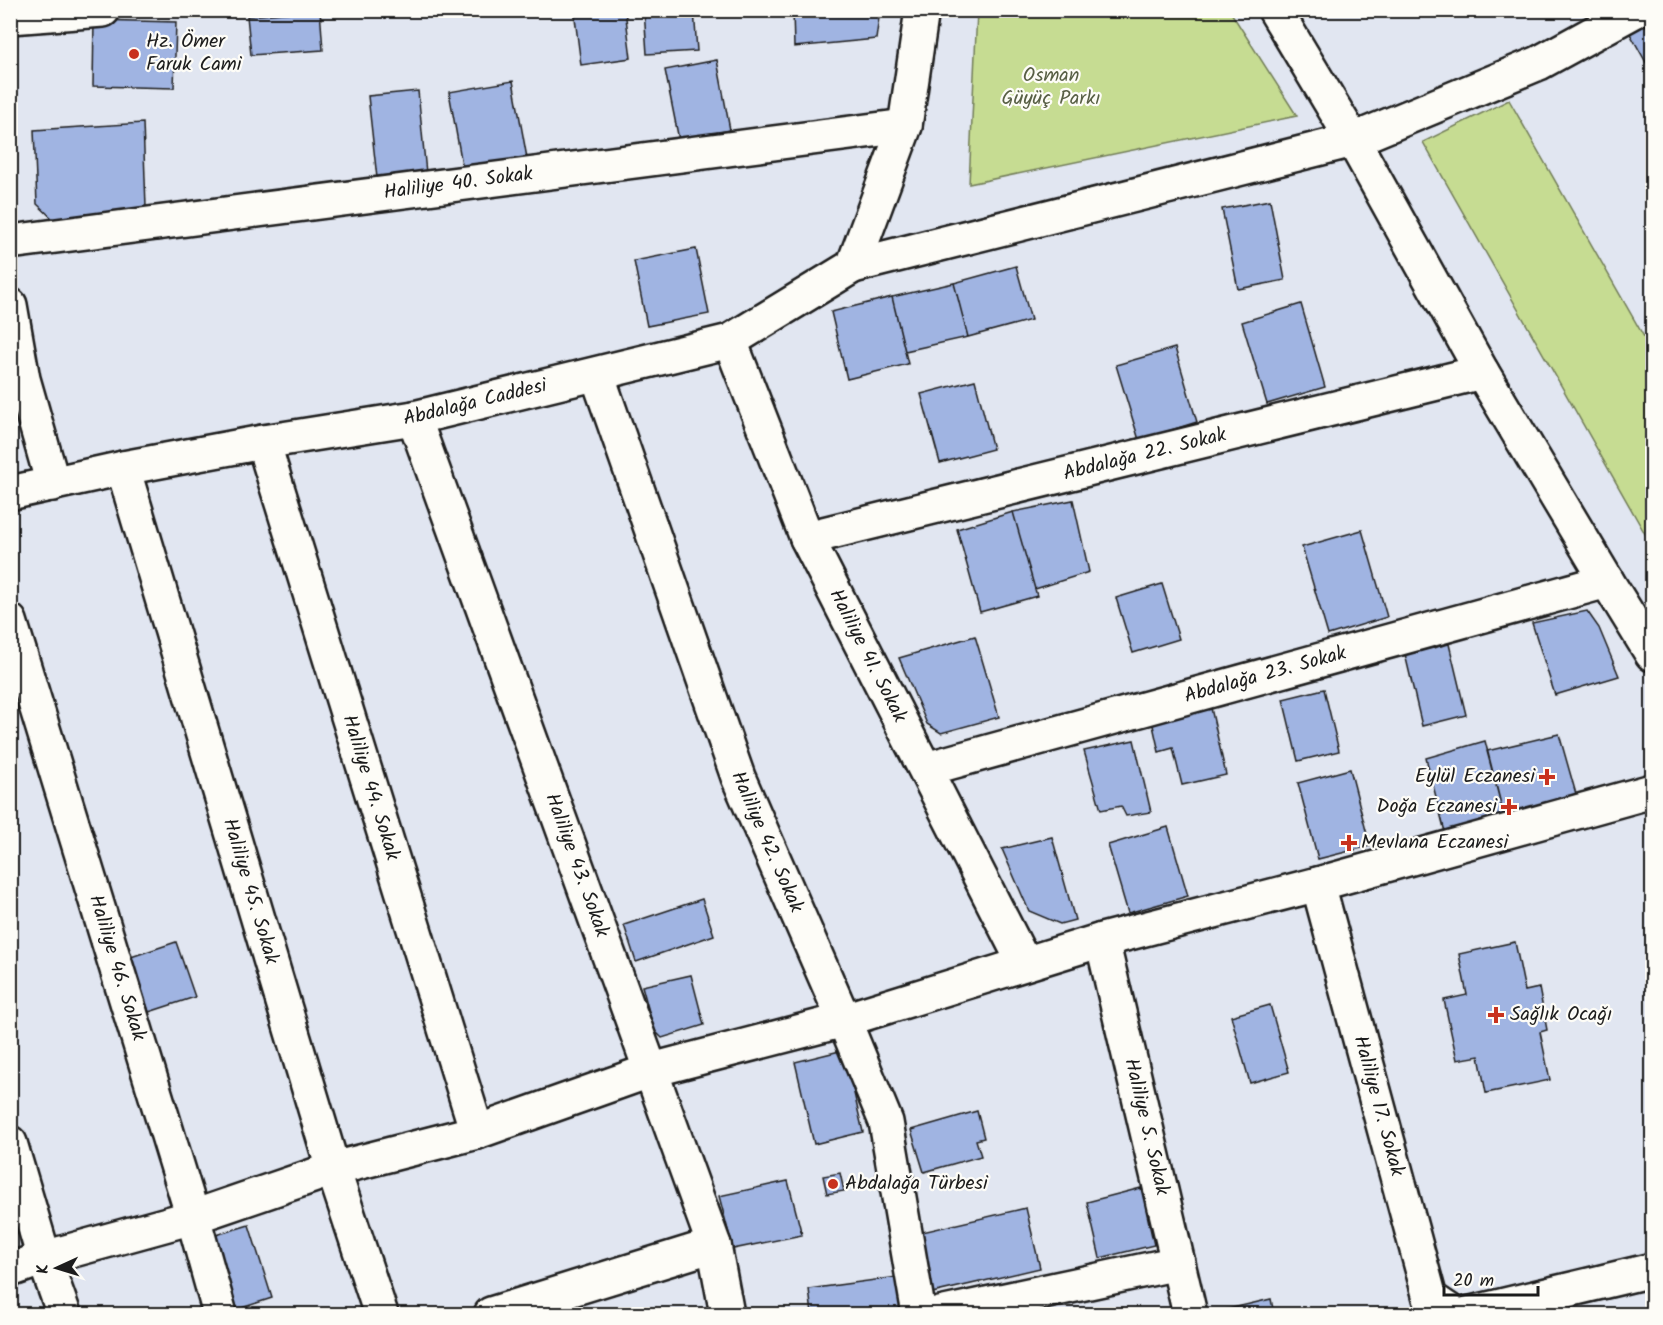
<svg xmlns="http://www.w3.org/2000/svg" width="1663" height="1325" viewBox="0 0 1663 1325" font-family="Kalam,sans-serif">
  <rect width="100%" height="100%" fill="#e1e6f1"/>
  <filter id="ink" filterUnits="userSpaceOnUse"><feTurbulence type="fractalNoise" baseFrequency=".0167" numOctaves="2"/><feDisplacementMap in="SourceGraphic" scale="12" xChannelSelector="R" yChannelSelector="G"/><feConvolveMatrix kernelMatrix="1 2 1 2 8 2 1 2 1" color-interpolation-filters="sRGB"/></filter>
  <g filter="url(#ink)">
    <path fill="#c6dc92" stroke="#717c57" stroke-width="1.5" d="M977,11h253l67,105 -328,68z
      M1509,100l143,251v195l-229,-404z"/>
    <path fill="#a0b4e2" stroke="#1c1c1c" stroke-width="1.5" d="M320,10l3,40 -72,5 -4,-39z
      M574,10h51l6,48 -50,7z
      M644,10h50l3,41 -50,3z
      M793,10h87l-4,29 -82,8z
      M1652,16v57l-24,-43z
      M94,20l82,2 -2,66 -81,-2z
      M717,60l13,70 -51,10 -14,-70z
      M513,81l14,77 -64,12 -14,-78z
      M418,91l8,82 -49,5 -9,-82z
      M143,123l3,84 -92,13 -17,-16 -3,-74z
      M1270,200l15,80 -47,9 -16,-80z
      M696,249l13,65 -62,12 -13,-65z
      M1016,266l15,54 -63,17 -14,-54z
      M954,283l14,54 -63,14 -13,-54z
      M892,297l16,67 -61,15 -16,-67z
      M1301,304l24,83 -58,17 -25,-82z
      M1175,348l22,74 -58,18 -23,-75z
      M975,380l18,69 -53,14 -19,-69z
      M1073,500l16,72 -54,17 -22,-77z
      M1013,512l24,84 -57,16 -23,-83z
      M1362,530l25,87 -59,18 -26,-88z
      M1162,584l17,55 -46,14 -17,-55z
      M1587,611l12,17 20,48 -64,19 -23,-72z
      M975,636l24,81 -58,16 -14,-9 -28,-66z
      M1449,644l17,71 -44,11 -17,-72z
      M1324,689l15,62 -41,10 -15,-62z
      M1211,708l15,67 -44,10 -9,-37 -14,4 -7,-31z
      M1559,734l17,60 -72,22 -17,-65z
      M1134,740l17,72 -25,4 -5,-10 -20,4 -17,-59z
      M1485,741l19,75 -59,16 -19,-74z
      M1350,769l20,77 -52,13 -20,-76z
      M1168,827l20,69 -60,17 -20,-68z
      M1052,837l23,83 -15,4 -31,-13 -27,-62z
      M702,899l12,36 -78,27 -12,-37z
      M176,942l19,55 -46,15 -18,-55z
      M1515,942l10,49 14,-3 8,42 -7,2 10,48 -64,13 -7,-37 -22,4 -13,-60 23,-5 -8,-41z
      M691,975l13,50 -42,13 -8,-8 -12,-44z
      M1270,1005l19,67 -39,11 -19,-67z
      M844,1050l19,82 -49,12 -19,-82z
      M977,1111l7,27 -8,2 5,16 -57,16 -13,-42z
      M840,1173l4,18 -17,3 -4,-18z
      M788,1181l14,54 -69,14 -14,-53z
      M1141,1188l13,57 -54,13 -13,-56z
      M1026,1208l14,60 -108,25 -14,-60z
      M249,1225l23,73 -37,12 -22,-74z
      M897,1277l5,37h-90l-3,-25z
      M1271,1299l3,15h-63v-1z"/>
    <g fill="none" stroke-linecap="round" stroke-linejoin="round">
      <defs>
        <g id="minor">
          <path d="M10,17l93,-7"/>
          <path d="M1353,140l186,-77 97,-53"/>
          <path id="s1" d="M10,242l895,-116"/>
          <path d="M10,305l13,74 30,105"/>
          <path id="s2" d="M730,341l77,197 217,425"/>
          <path id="s3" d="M597,374l141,403 106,243 42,102 33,192"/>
          <path id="s4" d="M414,418l300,827 13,69"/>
          <path id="s5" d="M263,442l214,690"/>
          <path id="s6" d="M123,468l210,701 48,145"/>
          <path id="s7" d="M807,538l675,-166"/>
          <path id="s8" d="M10,621l183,596 27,97"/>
          <path id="s9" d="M926,769l681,-188"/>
          <path id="s10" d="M1318,884l112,414 24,16"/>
          <path id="s11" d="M1102,940l88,374"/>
          <path d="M10,1143l34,115 20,56"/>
          <path d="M10,1270l34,-12 149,-41 140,-48 144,-37 175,-62 192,-50 258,-80 216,-56 334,-93"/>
          <path d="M491,1314l223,-69"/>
          <path d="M940,1314l238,-51"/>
          <path d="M1467,1314l185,-44"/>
        </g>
        <g id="tertiary">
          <path d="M1275,10l78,130 129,232 125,209 45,73"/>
          <path d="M853,266l500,-126"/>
          <path id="s12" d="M10,493l113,-25 140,-26 151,-24 316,-77 123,-75 52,-140 17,-116"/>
        </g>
      </defs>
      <use href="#minor" stroke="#1c1c1c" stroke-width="38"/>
      <use href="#tertiary" stroke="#1c1c1c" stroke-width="38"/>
      <use href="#minor" stroke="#fdfcf7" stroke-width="33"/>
      <use href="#tertiary" stroke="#fdfcf7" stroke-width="33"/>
    </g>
  </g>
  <g fill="#c8321e" stroke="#fdfcf7" stroke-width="2">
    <circle cx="134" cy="54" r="6"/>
    <path d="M1544 768h6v6h6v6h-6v6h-6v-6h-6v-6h6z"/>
    <path d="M1506 798h6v6h6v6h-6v6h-6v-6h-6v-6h6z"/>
    <path d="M1346 834h6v6h6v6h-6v6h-6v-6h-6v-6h6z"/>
    <path d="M1493 1006h6v6h6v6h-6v6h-6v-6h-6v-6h6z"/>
    <circle cx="833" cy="1184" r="6"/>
  </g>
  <g text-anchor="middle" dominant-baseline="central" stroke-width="4.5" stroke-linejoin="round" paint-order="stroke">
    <g font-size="20" fill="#1c1c1c" stroke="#fdfcf7" text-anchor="start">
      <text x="146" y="42">Hz. Ömer<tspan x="146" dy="23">Faruk Cami</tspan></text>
      <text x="1535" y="777" text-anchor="end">Eylül Eczanesi</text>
      <text x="1497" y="807" text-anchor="end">Doğa Eczanesi</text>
      <text x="1361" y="843">Mevlana Eczanesi</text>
      <text x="1510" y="1015">Sağlık Ocağı</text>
      <text x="845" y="1184">Abdalağa Türbesi</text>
    </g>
    <g font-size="20" fill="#585f45" stroke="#fdfcf7">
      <text x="1051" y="76">Osman<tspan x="1051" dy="23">Güyüç Parkı</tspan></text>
    </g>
    <g font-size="20" fill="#1c1c1c" stroke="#fdfcf7">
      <text stroke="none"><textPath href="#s1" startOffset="452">Haliliye 40. Sokak</textPath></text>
      <text stroke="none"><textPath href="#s12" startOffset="474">Abdalağa Caddesi</textPath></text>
      <text stroke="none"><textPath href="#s7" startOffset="348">Abdalağa 22. Sokak</textPath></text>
      <text stroke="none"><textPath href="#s2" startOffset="344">Haliliye 41. Sokak</textPath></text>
      <text stroke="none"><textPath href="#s9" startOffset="352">Abdalağa 23. Sokak</textPath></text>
      <text stroke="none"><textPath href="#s5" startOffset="362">Haliliye 44. Sokak</textPath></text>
      <text stroke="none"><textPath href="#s3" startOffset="498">Haliliye 42. Sokak</textPath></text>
      <text stroke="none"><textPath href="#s4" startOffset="476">Haliliye 43. Sokak</textPath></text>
      <text stroke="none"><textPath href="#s6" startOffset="442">Haliliye 45. Sokak</textPath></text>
      <text stroke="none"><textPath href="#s8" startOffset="363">Haliliye 46. Sokak</textPath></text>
      <text stroke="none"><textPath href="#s10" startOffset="230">Haliliye 17. Sokak</textPath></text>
      <text stroke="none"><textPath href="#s11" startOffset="192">Haliliye 5. Sokak</textPath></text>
    </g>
  </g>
  <rect width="1663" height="1325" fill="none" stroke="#fdfcf7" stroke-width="36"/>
  <rect x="18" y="18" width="1627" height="1289" fill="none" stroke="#1c1c1c" stroke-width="2" filter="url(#ink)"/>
  <g transform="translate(57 1268) rotate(266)" stroke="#fdfcf7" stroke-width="4.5" paint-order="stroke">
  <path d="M0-4.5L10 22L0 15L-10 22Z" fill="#1c1c1c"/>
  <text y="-9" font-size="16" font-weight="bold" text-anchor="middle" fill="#1c1c1c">K</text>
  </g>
  <path d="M1444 1286v9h94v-9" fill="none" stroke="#1c1c1c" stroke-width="3"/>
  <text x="1453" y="1286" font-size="18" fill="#1c1c1c" stroke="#fdfcf7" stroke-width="4.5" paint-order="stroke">20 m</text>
</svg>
